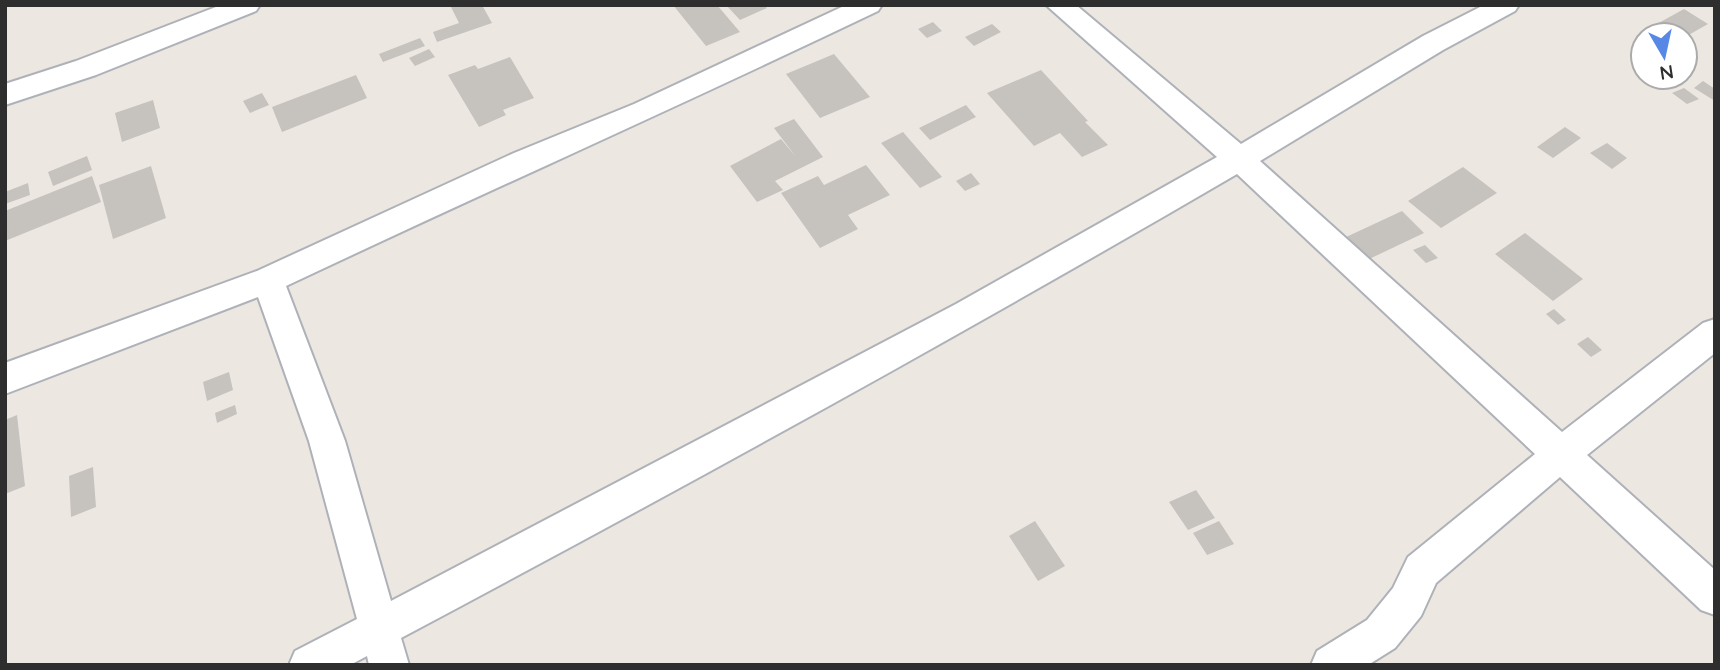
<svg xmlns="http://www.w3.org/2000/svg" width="1720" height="670" viewBox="0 0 1720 670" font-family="Quicksand,sans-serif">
  <rect width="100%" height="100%" fill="#ede7e2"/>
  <path fill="#c6c2bd" d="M458,5h24l10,18 -55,19 -4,-10 26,-9 -8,-16z
    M673,5h44l23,27 -34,14z
    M726,5h38l3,3 -27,12z
    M1684,9l24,15 -23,13 -14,-2 -16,-10z
    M933,22l9,9 -15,7 -9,-9z
    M992,24l9,8 -27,14 -9,-9z
    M420,38l5,8 -42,16 -4,-8z
    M429,49l6,8 -20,9 -6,-8z
    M834,54l36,43 -50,21 -34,-44z
    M510,57l24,41 -31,12 3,5 -27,12 -31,-52 27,-10 3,4z
    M1041,70l47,51 -3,1 23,23 -26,12 -22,-24 -26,13 -47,-53z
    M356,75l11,23 -85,34 -10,-25z
    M1703,81l12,8v12l-21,-13z
    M1684,88l15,11 -12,5 -15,-11z
    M262,93l7,12 -19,8 -7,-12z
    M153,100l7,28 -38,14 -7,-29z
    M966,105l10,12 -46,23 -11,-12z
    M794,119l29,38 -48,24 8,9 -26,12 -27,-36 51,-27 15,18 -22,-29z
    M1565,127l16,11 -28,20 -16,-11z
    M903,132l39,45 -22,11 -39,-45z
    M1607,143l20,15 -15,11 -22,-16z
    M87,156l5,14 -39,16 -5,-14z
    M866,165l24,30 -42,20 10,14 -38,19 -39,-55 37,-17 6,9z
    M151,166l15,52 -53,21 -14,-54z
    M1463,167l34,26 -56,35 -33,-27z
    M971,173l9,11 -15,7 -9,-10z
    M92,176l9,26 -96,39v-30z
    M28,183l2,12 -25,9v-12z
    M1402,211l22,22 -59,28 -21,-23z
    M1525,233l58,46 -30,22 -58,-47z
    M1425,245l13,13 -12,5 -13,-13z
    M1554,309l12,11 -8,5 -12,-11z
    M1588,337l14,13 -11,7 -14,-13z
    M229,372l4,18 -26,11 -4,-19z
    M235,405l2,9 -20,9 -2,-10z
    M17,415l8,71 -20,8v-74z
    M93,467l3,40 -25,10 -2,-41z
    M1196,490l19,28 -27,12 -19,-28z
    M1035,521l30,45 -27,15 -29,-45z
    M1219,521l15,23 -27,11 -14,-22z"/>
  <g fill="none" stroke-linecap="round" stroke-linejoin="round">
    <defs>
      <path id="street" d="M221,5h39l-4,6 -160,64 -91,30v-21l71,-23z
        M846,5h36l-4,6c-196,94 -395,182 -592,275l59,155 46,160 565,-297 261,-147 -171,-152h30l165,139 182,-108 61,-31h35l-4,6 -72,39 -183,111 302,271 141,-109 12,-4v34l-128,102 128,115v45l-14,-5 -141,-133 -124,106 -15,33 -26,32 -27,17h-57l6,-14 50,-31 26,-32 15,-31 127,-103 -298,-280c-276,161 -554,314 -836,464l8,27h-40l-2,-9 -17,9h-61l6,-14 62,-32 -48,-178 -51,-144 -253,97v-31l252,-92 257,-118 120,-49z"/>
    </defs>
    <use href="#street" stroke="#aeb2b8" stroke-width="4"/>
    <use href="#street" fill="#fff" fill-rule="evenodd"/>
  </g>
  <rect width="1720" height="670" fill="none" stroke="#2e2e2e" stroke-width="14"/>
  <g transform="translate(1664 56) rotate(171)"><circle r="33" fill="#ffffff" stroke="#ababab" stroke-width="2"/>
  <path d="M0-5L12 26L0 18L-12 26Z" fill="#5788e5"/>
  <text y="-10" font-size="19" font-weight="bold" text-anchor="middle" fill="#2e2e2e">N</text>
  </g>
</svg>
